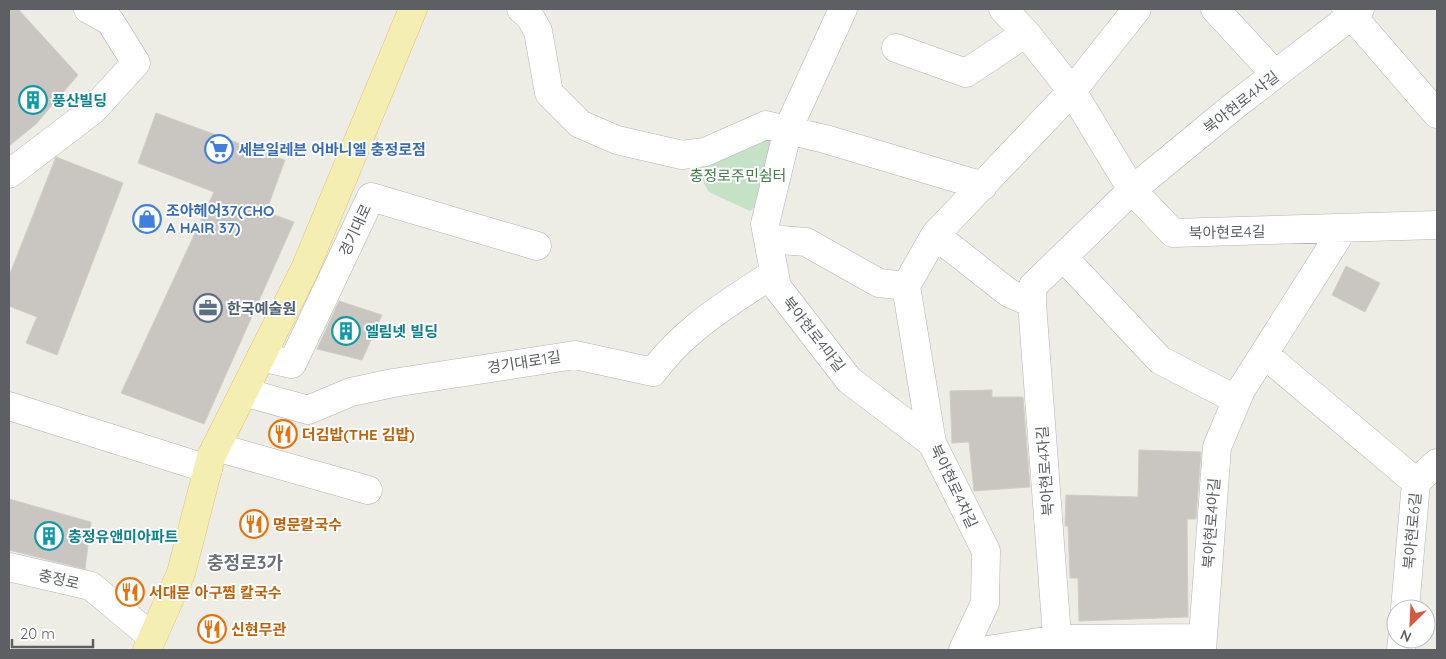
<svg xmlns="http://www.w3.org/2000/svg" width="1446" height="659" viewBox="0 0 1446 659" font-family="Quicksand,'Noto Sans KR',sans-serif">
  <rect width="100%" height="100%" fill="#edece5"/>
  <path fill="#c5e2c6" d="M781,136l-25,70 -6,5 -41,-19 -19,-31z"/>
  <path fill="#c9c6c1" stroke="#d1cec4" d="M9,9h9l60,66 -42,49 -27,22z
    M156,113l129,47 -19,52 28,10 -90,202 -83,-31 93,-201 -76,-29z
    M56,157l67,26 -66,172 -31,-12 11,-26 -28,-11v-30z
    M1346,266l34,17 -15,29 -33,-17z
    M339,301l43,14 -20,45 -45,-11z
    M992,390v7h31l7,90 -56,4 -5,-49 -17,1 -2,-52z
    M1139,450l62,2 -5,67h-9l1,98 -109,4 -1,-43h-8l-2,-52h-3l1,-31 72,2z
    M9,499l82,23 -6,47 -76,-19z"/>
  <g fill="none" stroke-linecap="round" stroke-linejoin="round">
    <defs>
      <path id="minor" d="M521,9l9,8 8,14 11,62 31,31 37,16 65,15 23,-3 61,-27 59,14 158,47
        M843,9l-55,120 -23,95 12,63 72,93 83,63
        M1003,9l23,24 46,58 60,99 41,43 264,-8
        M1215,9l60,65
        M1346,9l91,105
        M896,48l70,25 60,-40
        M9,174l84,-64 43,-47 -26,-42 -22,-12
        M935,235l74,58 23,10
        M768,239l38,3 73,41 27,3
        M1063,257l97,103 77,40
        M906,286l26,157 54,108 -1,52 -22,47
        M906,286l29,-51 137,-144 65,-82
        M1264,354l152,128
        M261,357l31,7 79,-167 166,49
        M244,392l64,18 43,-18 42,-9 182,-28 78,17c32,-44 76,-69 121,-99
        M9,406l199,63
        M216,447l152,43
        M9,567l82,19 61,51
        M1405,609l11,-127 21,-19
        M988,650l70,-11 144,-1
        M1058,650l-26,-347 1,-17 99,-96 102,-84 126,-97
        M1202,650l15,-203 24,-57 102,-161
        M1401,650l1,-11"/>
      <path id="major" d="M147,650l34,-77 30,-116 94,-188 108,-260"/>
    </defs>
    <use href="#minor" stroke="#b2b4b8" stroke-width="29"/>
    <use href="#major" stroke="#e0c66c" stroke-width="29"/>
    <use href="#minor" stroke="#fff" stroke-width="28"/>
    <use href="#major" stroke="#f5eeb2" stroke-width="28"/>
  </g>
  <defs>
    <symbol id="building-ring" viewBox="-11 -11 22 22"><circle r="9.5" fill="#fff" stroke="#0f9aa8" stroke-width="1.5"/><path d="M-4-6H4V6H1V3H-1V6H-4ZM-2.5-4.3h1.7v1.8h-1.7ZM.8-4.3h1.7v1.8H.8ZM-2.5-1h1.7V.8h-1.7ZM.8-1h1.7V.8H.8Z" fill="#0f9aa8"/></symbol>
    <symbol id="supermarket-ring" viewBox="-11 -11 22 22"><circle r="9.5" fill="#fff" stroke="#3f7fe0" stroke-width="1.5"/><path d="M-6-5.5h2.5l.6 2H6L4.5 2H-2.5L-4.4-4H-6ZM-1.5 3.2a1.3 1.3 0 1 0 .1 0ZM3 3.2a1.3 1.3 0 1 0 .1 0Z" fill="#3f7fe0"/></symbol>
    <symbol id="shop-ring" viewBox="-11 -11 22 22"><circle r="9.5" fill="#fff" stroke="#3f7fe0" stroke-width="1.5"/><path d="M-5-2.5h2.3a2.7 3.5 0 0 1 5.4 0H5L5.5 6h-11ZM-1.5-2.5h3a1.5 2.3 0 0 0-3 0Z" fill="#3f7fe0"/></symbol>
    <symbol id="office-ring" viewBox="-11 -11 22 22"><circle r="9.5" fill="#fff" stroke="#5c6f8a" stroke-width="1.5"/><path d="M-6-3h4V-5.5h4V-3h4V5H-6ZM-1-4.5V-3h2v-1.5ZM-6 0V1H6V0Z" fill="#5c6f8a"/></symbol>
    <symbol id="restaurant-ring" viewBox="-11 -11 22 22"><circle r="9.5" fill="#fff" stroke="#e8710a" stroke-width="1.5"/><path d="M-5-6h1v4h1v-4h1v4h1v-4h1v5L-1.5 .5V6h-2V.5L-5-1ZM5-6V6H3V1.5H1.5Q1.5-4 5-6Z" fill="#e8710a"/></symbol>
  </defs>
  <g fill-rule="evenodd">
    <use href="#building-ring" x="17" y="84" width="32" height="32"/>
    <use href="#supermarket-ring" x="203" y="133" width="32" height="32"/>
    <use href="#shop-ring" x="131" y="203" width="32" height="32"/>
    <use href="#office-ring" x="192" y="292" width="32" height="32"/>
    <use href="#building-ring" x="330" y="315" width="32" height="32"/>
    <use href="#restaurant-ring" x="267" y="418" width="32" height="32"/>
    <use href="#restaurant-ring" x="238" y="508" width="32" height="32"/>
    <use href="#building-ring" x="33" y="520" width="32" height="32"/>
    <use href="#restaurant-ring" x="114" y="576" width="32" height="32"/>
    <use href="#restaurant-ring" x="196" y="613" width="32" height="32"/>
  </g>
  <g text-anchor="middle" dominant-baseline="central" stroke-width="4" stroke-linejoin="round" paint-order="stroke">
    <g font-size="15" font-weight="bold" fill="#0d838f" stroke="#fff" text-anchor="start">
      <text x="52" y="100">풍산빌딩</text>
      <text x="365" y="331">엘림넷 빌딩</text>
      <text x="68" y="536">충정유앤미아파트</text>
    </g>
    <g font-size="15" fill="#5d5f63" stroke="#fff">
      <text transform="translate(1241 102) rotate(-38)">북아현로4사길</text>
      <text transform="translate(355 230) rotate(-65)">경기대로</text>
      <text transform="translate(1227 232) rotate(-1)">북아현로4길</text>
      <text transform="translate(814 334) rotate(52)">북아현로4마길</text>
      <text transform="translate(524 362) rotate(-9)">경기대로1길</text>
      <text transform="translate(1045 471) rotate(-94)">북아현로4자길</text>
      <text transform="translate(954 486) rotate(65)">북아현로4차길</text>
      <text transform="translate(1211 523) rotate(-86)">북아현로4아길</text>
      <text transform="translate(1412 531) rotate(-85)">북아현로6길</text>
      <text transform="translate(59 579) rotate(13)">충정로</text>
    </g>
    <g font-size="15" font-weight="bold" fill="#366cbe" stroke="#fff" text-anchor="start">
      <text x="238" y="149">세븐일레븐 어바니엘 충정로점</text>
      <text x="166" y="210">조아헤어37(CHO<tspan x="166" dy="17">A HAIR 37)</tspan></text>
    </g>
    <g font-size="15" fill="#407f47" stroke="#fff">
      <text x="738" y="175">충정로주민쉼터</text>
    </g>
    <g font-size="15" font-weight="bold" fill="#4e5e75" stroke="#fff" text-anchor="start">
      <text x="227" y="308">한국예술원</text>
    </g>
    <g font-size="15" font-weight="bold" fill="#c56008" stroke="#fff" text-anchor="start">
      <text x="302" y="434">더김밥(THE 김밥)</text>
      <text x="273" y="524">명문칼국수</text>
      <text x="149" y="592">서대문 아구찜 칼국수</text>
      <text x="231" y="629">신현무관</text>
    </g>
    <g font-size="18" font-weight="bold" fill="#6e7175" stroke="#fff">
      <text x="245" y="562">충정로3가</text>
    </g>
  </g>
  <rect width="1446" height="659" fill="none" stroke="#5d5f63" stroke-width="20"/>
  <g transform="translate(1411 624) rotate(204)"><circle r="24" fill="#ffffff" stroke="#bebfc1"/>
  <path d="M0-4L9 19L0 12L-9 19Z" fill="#d35945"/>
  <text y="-8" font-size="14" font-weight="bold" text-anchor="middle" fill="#5d5f63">N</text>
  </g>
  <path d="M12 639v8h81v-8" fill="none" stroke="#5d5f63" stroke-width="2.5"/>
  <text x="20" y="639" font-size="15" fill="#5d5f63" stroke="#ffffff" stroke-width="4" paint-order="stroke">20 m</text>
</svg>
